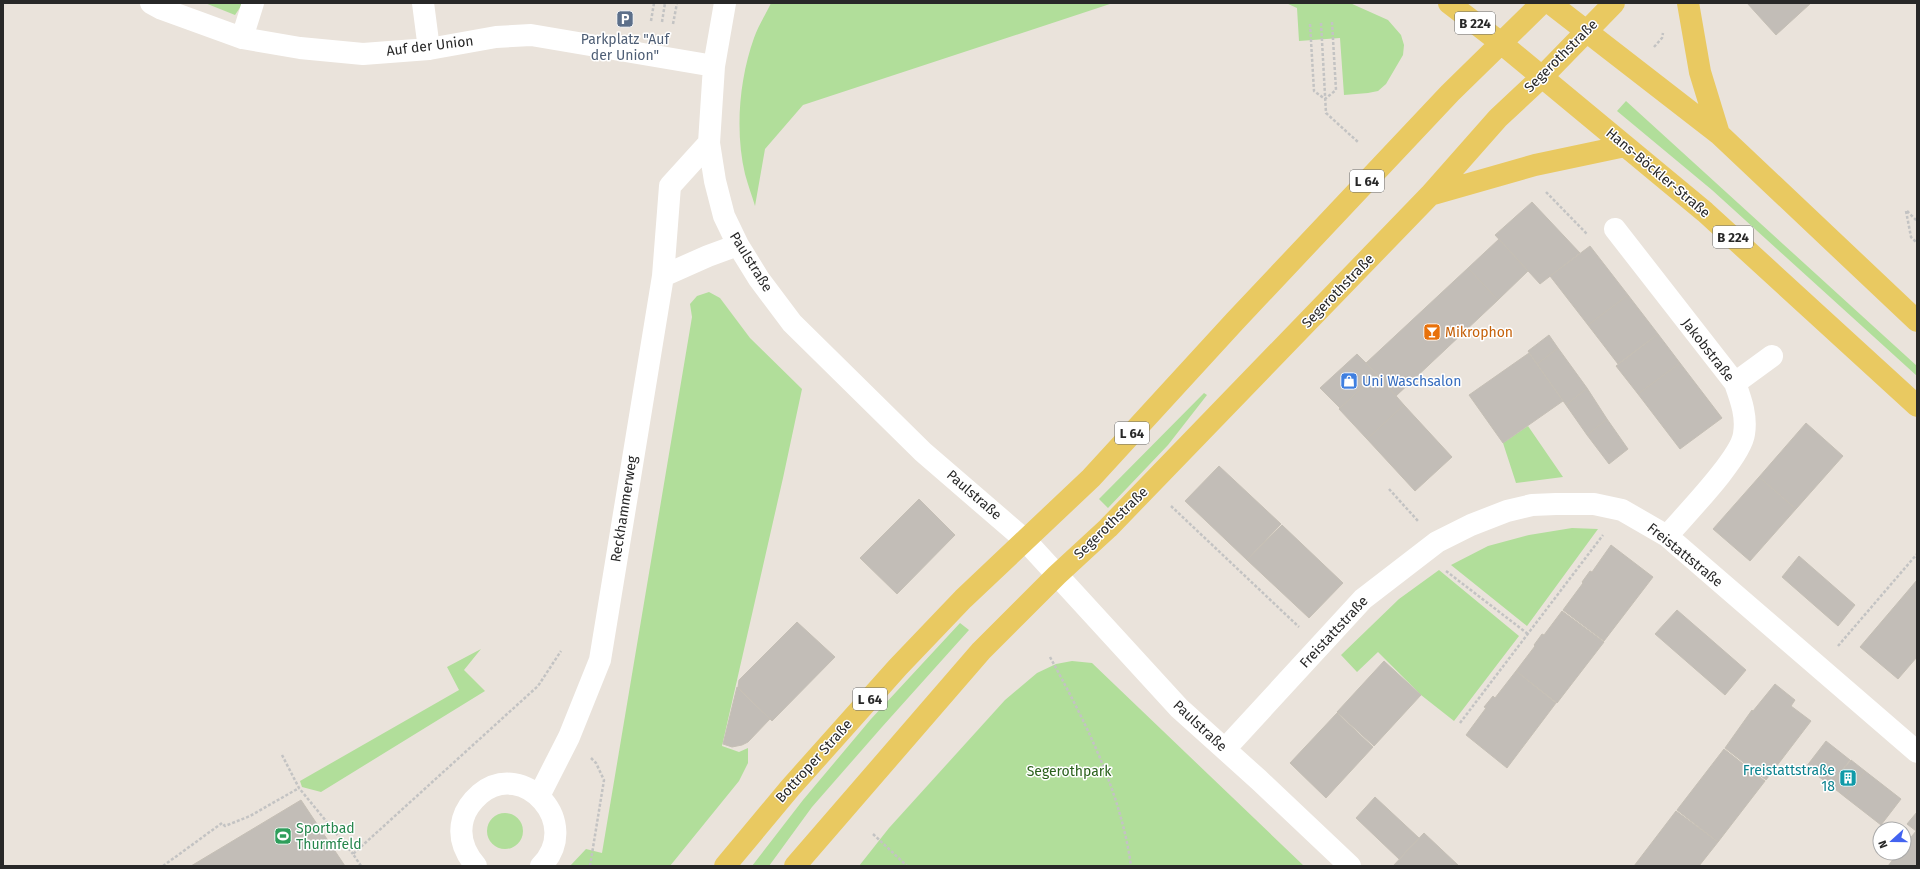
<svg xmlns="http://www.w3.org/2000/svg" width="1920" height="869" viewBox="0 0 1920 869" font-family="'Fira Sans',sans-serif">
  <rect width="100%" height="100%" fill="#eae3db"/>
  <path fill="#b1de9a" d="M205,3h38l-8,12z
    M771,3h342l-310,102 -38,44 -10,57c-3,-10 -7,-21 -10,-32 -10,-42 -6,-94 9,-136 4,-12 12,-24 17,-35z
    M1286,3h64l38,17 13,15 3,10 -1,10 -17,29 -8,7 -10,2 -24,2 -4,-57 -41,3 -2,-33z
    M1626,101l291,265v10l-205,-186 -95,-79z
    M709,292l11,6 30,40 52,51 -19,89 -61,268 17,6 9,-4v15l-9,18 -69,85h-100l16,-17 16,4 90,-536 -2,-13 7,-8z
    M1204,393l3,2 -39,50 -60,63 -9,-9z
    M1528,426l35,51 -47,6 -13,-40z
    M1572,528l26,1 -71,97 -76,-61 37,-19 41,-11z
    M1439,570l80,66 -65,85 -33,-26 -43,-43 -21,20 -16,-17 58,-56z
    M960,623l9,7 -87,97 -70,80 -43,59h-17l51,-66 68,-81z
    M481,649l-17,21 21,21 -164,101 -19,-5 -2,-6 159,-91 -12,-23z
    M1072,661l20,2 212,203h-445l30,-38 116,-128 32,-27 19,-9z
    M487 831a18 18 0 1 1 36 0a18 18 0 1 1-36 0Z"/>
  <path fill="#c2bdb7" stroke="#c5bfb5" d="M1747,3h64l-35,32z
    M1532,202l48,51 -40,31 -45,-49z
    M1499,239l29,32 -30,29 -30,-32z
    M1590,246l38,49 -40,30 -38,-49z
    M1468,268l30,32 -102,96 -30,-33z
    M1628,295l30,39 -40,30 -30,-39z
    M1658,334l22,29 -42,31 -22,-28z
    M1549,335l9,13 -21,16 -9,-13z
    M1558,348l29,40 -21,17 -29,-41z
    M1529,353l34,48 -60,42 -34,-48z
    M1357,354l20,20 -37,34 -20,-20z
    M1680,363l42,55 -42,31 -42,-55z
    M1377,374l27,31 -37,34 -28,-30z
    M1587,388l20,31 -20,16 -21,-30z
    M1404,405l48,52 -37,34 -48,-52z
    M1607,419l21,30 -19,15 -22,-29z
    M1806,423l37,33 -47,53 -37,-32z
    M1219,466l62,58 -34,36 -62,-59z
    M1759,477l37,32 -46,52 -37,-32z
    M919,499l36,36 -58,59 -37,-36z
    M1282,525l61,58 -34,35 -62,-58z
    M1611,545l42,32 -49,64 -41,-31 20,-27 -1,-1 8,-11 2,1z
    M1799,556l56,49 -17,21 -56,-49z
    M1917,580v23l-11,-10z
    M1906,593l11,10v54l-19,22 -38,-32z
    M1677,610l69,60 -21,25 -70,-61z
    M1562,611l42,31 -47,61 -41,-32 19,-25 -1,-1 8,-11 2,1z
    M797,622l38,35 -63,64 -34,-34 1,-7z
    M1384,661l37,34 -47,51 -37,-34z
    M1516,671l40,32 -49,65 -41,-33 20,-27 -2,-1 9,-11 2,2z
    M1775,684l20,16 -4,6 20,15 -45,59 -41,-32 27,-38 1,1z
    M737,687l33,32 -22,23 -6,3 -10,2 -9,-3z
    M1337,713l36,34 -47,51 -36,-35z
    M1826,741l24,19 -20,25 -24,-18z
    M1724,749l41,32 -47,61 -41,-32z
    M1851,760l14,11 -20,26 -15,-12z
    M1865,771l36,28 -20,26 -36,-28z
    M1375,797l44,41 -20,21 -43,-41z
    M301,800l44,66h-154z
    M1676,811l42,31 -19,24h-65z
    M1917,812v54h-29l10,-13h6v-7l12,-15 -9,-7z
    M1424,833l35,33h-66z"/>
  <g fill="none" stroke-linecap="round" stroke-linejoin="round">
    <path stroke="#c3c3c3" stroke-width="2.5" stroke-dasharray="3 2" stroke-linecap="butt" d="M651,21l3,-18
      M662,22l3,-19
      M1321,23l5,90 32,29
      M673,24l4,-21
      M1310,24l4,67 11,8 11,-9 -4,-68
      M1654,47l8,-9 1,-5
      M1546,192l41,42
      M1906,211l5,26 6,6
      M1907,211l10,10
      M1389,489l29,32
      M1171,506l128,121
      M1446,571l82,63
      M1838,646l79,-92
      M1050,657c35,64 71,135 81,209
      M1460,723l143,-188
      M282,755l17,33 54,66
      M873,834l34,32
      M163,866l59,-43 3,3 25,-10 49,-28
      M361,866l-8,-12 185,-168 23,-35
      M590,866l14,-86 -8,-17 -5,-5"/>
    <path stroke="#fff" stroke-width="22" d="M151,3l11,6 80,29 58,10 63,6 66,-5 67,-12 35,-2 183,31
      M423,3l6,46
      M725,3l-11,63 -5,77 6,38 9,35 14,29 21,34 33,44 131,129 102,88 154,168 80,72 91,86
      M242,38l11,-35
      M1615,229l120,154c6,17 12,33 9,51 -3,24 -60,82 -77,102
      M663,276l45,-20 30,-11
      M1735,383l37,-27
      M1225,749l138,-150 74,-57 34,-17 36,-14 25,-6 24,-1h38l28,6 45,26 250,216
      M539,796l30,-59 31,-77 63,-384 7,-90 39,-43
      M476,866c-12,-14 -18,-29 -13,-47 3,-11 9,-18 17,-25 44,-36 103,30 61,72"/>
    <path stroke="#e9c961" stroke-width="22" d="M1449,3l52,40 204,169 212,194
      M1550,3l169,131 198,187
      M1688,3l12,69 19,62
      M1430,195l105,-30 90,-19
      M725,866l65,-78 108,-121 65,-68 128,-121 144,-157 215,-228 92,-90
      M795,866l186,-215 76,-76 51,-47 322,-333 68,-77 44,-41 72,-74"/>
  </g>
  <defs>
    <symbol id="parking-square" viewBox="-11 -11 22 22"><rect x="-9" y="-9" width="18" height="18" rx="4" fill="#5c6f8a" stroke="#fff"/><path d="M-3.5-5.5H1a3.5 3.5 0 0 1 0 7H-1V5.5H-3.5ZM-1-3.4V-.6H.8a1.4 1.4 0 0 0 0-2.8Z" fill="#fff"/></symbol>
    <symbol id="bar-square" viewBox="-11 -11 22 22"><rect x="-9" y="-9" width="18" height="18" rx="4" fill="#e8710a" stroke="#fff"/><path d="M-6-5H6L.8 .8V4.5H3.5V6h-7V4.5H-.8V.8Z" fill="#fff"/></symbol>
    <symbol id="shop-square" viewBox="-11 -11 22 22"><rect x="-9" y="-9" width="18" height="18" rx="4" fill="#3f7fe0" stroke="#fff"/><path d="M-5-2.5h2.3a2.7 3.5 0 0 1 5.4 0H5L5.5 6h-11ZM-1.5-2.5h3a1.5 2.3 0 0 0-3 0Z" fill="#fff"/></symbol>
    <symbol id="building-square" viewBox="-11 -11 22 22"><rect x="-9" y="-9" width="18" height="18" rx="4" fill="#0f9aa8" stroke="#fff"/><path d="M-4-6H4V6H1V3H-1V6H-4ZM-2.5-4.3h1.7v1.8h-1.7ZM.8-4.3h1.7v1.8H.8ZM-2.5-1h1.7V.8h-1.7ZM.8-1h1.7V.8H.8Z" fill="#fff"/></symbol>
    <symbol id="stadium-square" viewBox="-11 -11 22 22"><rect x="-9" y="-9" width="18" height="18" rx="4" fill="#2e9e5b" stroke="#fff"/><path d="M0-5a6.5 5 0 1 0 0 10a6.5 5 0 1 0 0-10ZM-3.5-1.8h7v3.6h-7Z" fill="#fff"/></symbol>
  </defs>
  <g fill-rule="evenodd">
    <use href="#parking-square" x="615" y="9" width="20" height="20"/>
    <use href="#bar-square" x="1422" y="322" width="20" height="20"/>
    <use href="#shop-square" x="1339" y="371" width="20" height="20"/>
    <use href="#building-square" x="1838" y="768" width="20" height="20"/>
    <use href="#stadium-square" x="273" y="826" width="20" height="20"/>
  </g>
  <g text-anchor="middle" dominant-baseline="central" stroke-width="3" stroke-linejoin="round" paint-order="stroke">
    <g fill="#fff" stroke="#686868" stroke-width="1">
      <rect x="1455" y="12" width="40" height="22" rx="3"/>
      <rect x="1350" y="170" width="34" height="22" rx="3"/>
      <rect x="1713" y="226" width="40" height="22" rx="3"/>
      <rect x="1115" y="422" width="34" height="22" rx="3"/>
      <rect x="853" y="688" width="34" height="22" rx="3"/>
    </g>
    <g font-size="13" font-weight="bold" fill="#282828">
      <text x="1475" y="23">B 224</text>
      <text x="1367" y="181">L 64</text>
      <text x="1733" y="237">B 224</text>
      <text x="1132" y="433">L 64</text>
      <text x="870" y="699">L 64</text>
    </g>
    <g font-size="14" fill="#4e5e75" stroke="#fff">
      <text x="625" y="39">Parkplatz "Auf<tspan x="625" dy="16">der Union"</tspan></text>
    </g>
    <g font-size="14" fill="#282828" stroke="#fff">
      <text transform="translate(430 46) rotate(-7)">Auf der Union</text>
      <text transform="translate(1561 56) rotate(-45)">Segerothstraße</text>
      <text transform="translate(1658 173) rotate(40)">Hans-Böckler-Straße</text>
      <text transform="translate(751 262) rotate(58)">Paulstraße</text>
      <text transform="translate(1338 291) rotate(-46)">Segerothstraße</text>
      <text transform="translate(1708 350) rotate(52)">Jakobstraße</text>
      <text transform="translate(974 495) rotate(41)">Paulstraße</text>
      <text transform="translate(624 509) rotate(-81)">Reckhammerweg</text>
      <text transform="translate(1111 523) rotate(-44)">Segerothstraße</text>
      <text transform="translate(1685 555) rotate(39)">Freistattstraße</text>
      <text transform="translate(1334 632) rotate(-47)">Freistattstraße</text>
      <text transform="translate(1200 726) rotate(43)">Paulstraße</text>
      <text transform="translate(814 761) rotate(-48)">Bottroper Straße</text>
    </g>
    <g font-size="14" fill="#c56008" stroke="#fff" text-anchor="start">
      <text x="1445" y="332">Mikrophon</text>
    </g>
    <g font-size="14" fill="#366cbe" stroke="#fff" text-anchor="start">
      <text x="1362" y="381">Uni Waschsalon</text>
    </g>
    <g font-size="14" fill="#0d838f" stroke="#fff" text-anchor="end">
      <text x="1835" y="770">Freistattstraße<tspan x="1835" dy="16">18</tspan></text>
    </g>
    <g font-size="14" fill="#2b611d" stroke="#fff">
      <text x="1069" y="771">Segerothpark</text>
    </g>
    <g font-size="14" fill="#27864d" stroke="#fff" text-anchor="start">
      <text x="296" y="828">Sportbad<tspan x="296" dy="16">Thurmfeld</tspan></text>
    </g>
  </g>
  <rect width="1920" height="869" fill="none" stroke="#282828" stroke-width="8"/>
  <g transform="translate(1892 841) rotate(249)"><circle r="19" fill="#ffffff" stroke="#a9a9a9"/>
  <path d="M0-3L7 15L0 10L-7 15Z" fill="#4263f0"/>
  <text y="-6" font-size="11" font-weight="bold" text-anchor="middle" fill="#282828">N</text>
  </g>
</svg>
